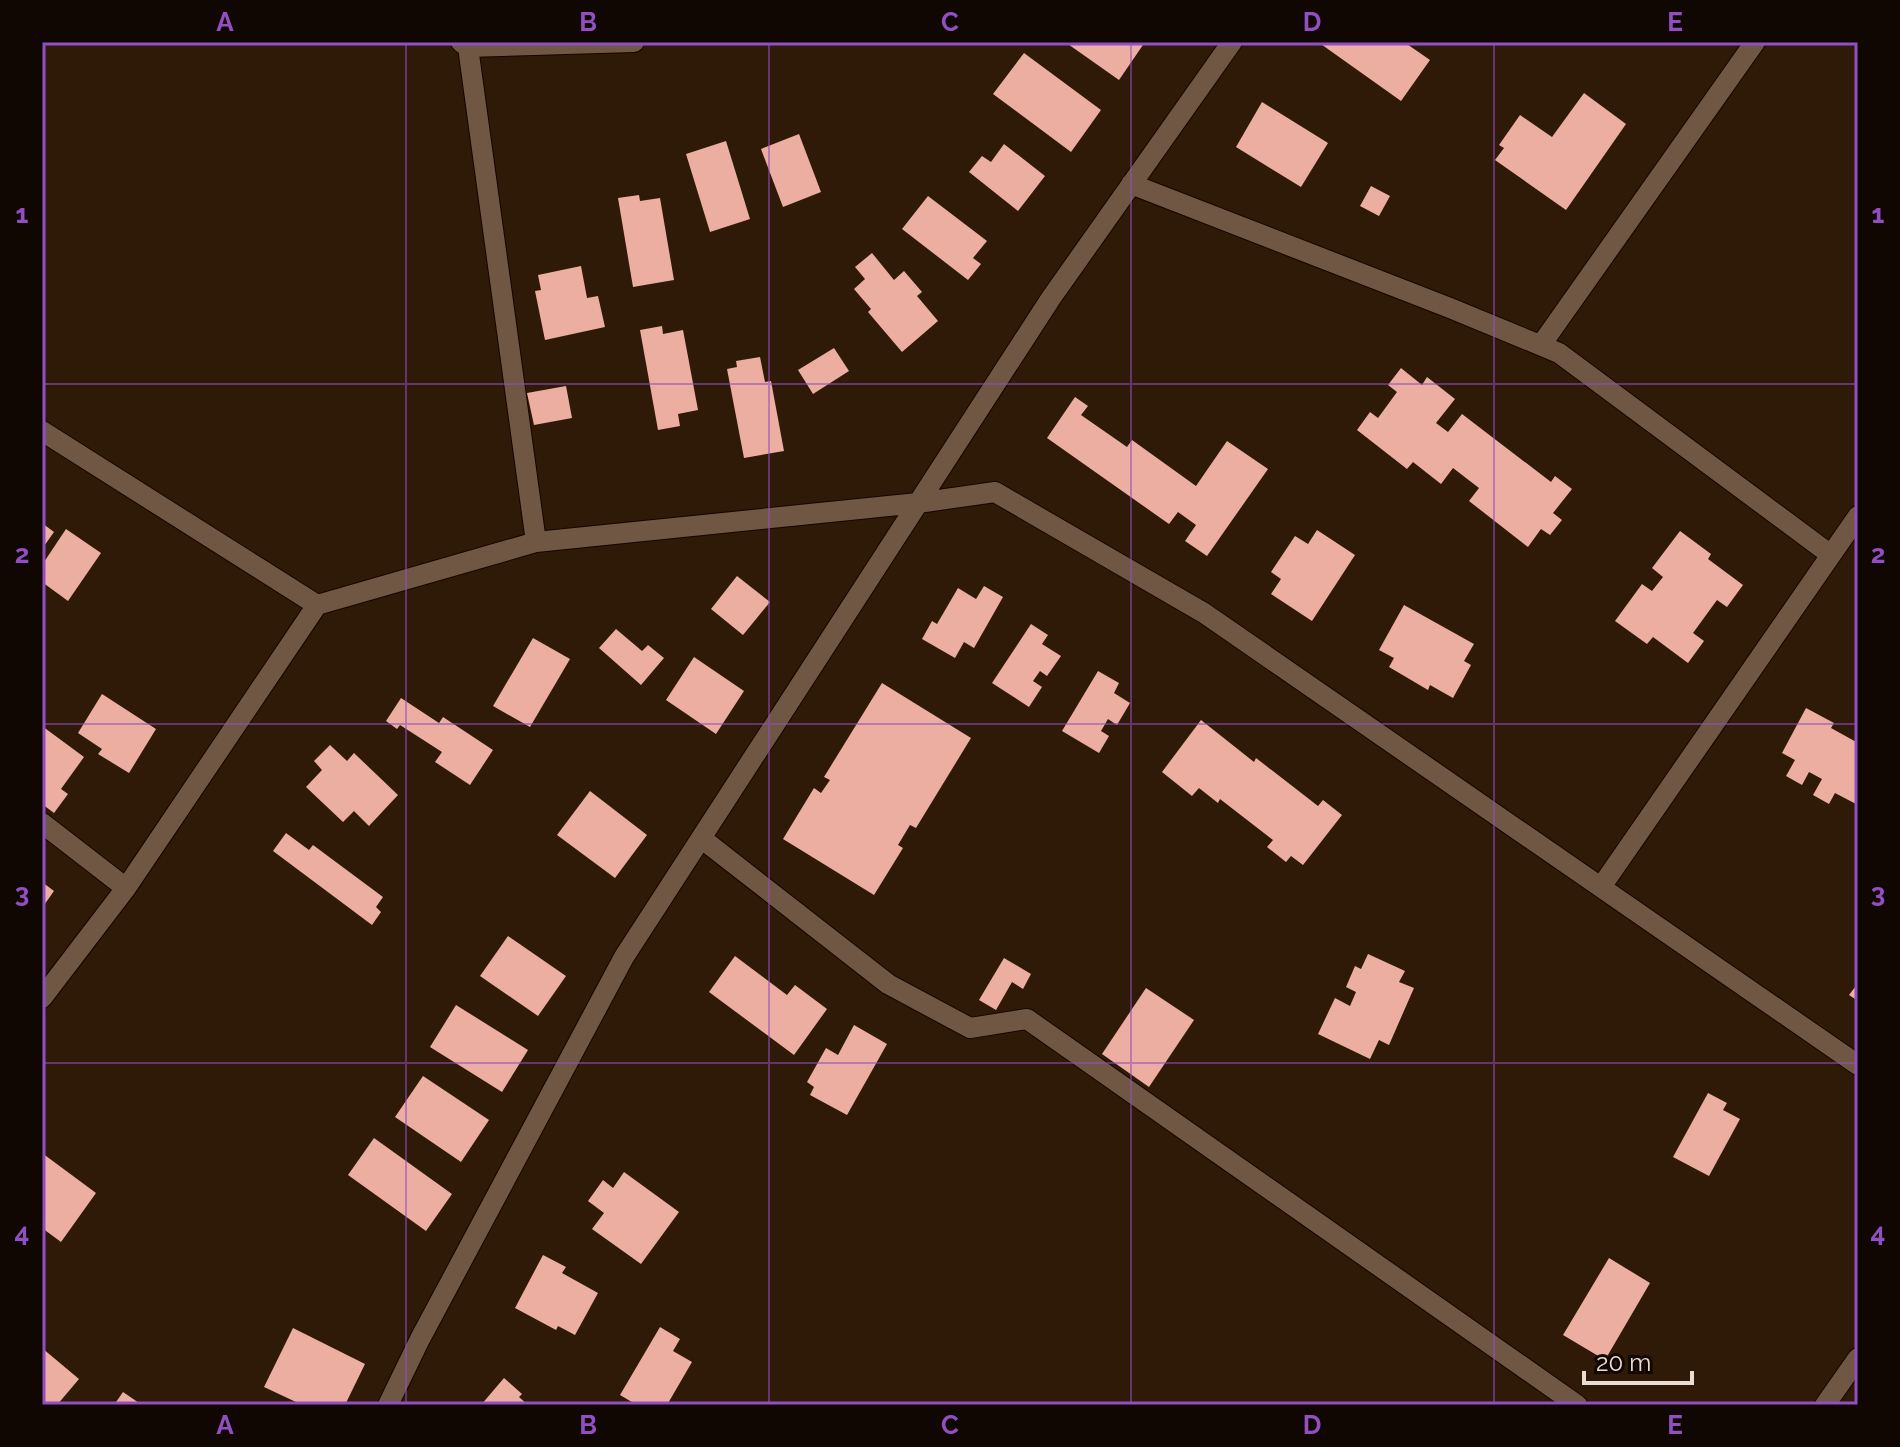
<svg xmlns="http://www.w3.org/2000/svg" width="1900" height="1447" viewBox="0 0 1900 1447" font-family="Raleway,sans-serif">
  <rect width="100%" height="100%" fill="#2f1a08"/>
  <path fill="#edaea2" d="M1065,42h80l-26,38z
    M1318,42h86l26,18 -29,41z
    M1024,53l77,57 -30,42 -78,-58z
    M1584,93l42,31 -60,86 -71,-50 9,-12 -5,-3 21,-30 32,22z
    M1262,102l66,41 -27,44 -65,-40z
    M799,134l22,58 -38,15 -22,-58z
    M726,141l24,78 -40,13 -24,-78z
    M1004,144l41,32 -27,35 -49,-39 13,-16 9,6z
    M1371,186l19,10 -11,20 -19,-10z
    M639,195l1,6 20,-3 14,82 -41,7 -15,-89z
    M928,196l59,45 -14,17 8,6 -13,16 -66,-51z
    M872,253l22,27 10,-9 18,21 -5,4 21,25 -36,31 -34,-40 3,-3 -17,-20 11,-10 -10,-12z
    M581,266l6,32 11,-2 7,31 -60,13 -10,-49 6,-1 -3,-15z
    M662,326l1,8 20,-4 15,80 -20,4 2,12 -22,4 -18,-100z
    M834,348l15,23 -36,23 -15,-24z
    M760,357l5,25 6,-1 13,70 -40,7 -17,-89 10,-2 -1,-6z
    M1401,368l21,17 5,-8 28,22 -19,24 12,9 14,-18 89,68 4,-6 17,13 -19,24 9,7 -12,15 -9,-6 -13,18 -59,-46 10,-13 -26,-20 -12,16 -28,-22 -6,7 -50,-39 13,-18 8,6 19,-26 -9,-7z
    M566,386l6,32 -38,7 -7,-32z
    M1075,397l13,9 -7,9 46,32 5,-7 64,46 31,-45 41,28 -61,87 -22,-15 11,-16 -18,-13 -9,12 -122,-86z
    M42,523l12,9 -12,17z
    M66,529l35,24 -33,48 -26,-19v-17z
    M1317,530l38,25 -43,66 -41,-27 10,-15 -10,-7 24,-36 13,8z
    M1680,531l31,23 -3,5 35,26 -16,22 -10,-7 -24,33 11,8 -16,22 -35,-26 -6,7 -32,-23 27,-37 10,7 11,-14 -11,-9z
    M737,576l33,26 -27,33 -32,-26z
    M984,586l19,11 -29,51 -10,-6 -9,16 -33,-19 10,-18 5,3 21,-36 18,11z
    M1404,605l70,39 -10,17 7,4 -18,33 -23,-13 -2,5 -39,-23 5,-9 -15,-8z
    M1031,624l17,11 -6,9 19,12 -14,20 -7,-5 -7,10 9,6 -13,20 -37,-24z
    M616,629l26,22 6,-6 16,13 -23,27 -42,-37z
    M533,638l37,21 -40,68 -37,-21z
    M694,657l50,34 -28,43 -50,-34z
    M1098,671l21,12 -5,10 16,10 -13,22 -9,-6 -7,12 8,5 -10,17 -37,-22z
    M882,683l89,55 -55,90 -6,-3 -12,20 5,3 -29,47 -91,-56 31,-51 7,5 9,-13 -6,-3z
    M102,694l54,35 -27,44 -31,-19 4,-5 -24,-16z
    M401,698l38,25 4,-6 50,33 -23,35 -35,-23 7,-10 -42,-27 -3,4 -11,-8z
    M1806,708l28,15 -3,5 27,15 -2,61 -21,-11 -6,11 -16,-9 9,-16 -13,-7 -7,13 -16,-9 9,-16 -13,-7z
    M1201,720l53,42 2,-4 62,48 5,-6 19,15 -39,50 -12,-9 -5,6 -19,-15 6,-7 -53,-41 -2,4 -19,-15 -7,8 -30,-24z
    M42,726l42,31 -23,32 7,5 -14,19 -12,-9z
    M330,745l17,16 7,-8 44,42 -29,31 -15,-15 -11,11 -37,-35 16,-17 -8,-9z
    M590,791l57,44 -32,43 -58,-43z
    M286,833l23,17 4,-5 70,52 -7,10 5,5 -9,13 -99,-74z
    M42,882l12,9 -12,17z
    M508,936l58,40 -28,40 -58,-40z
    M1368,954l37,17 -6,11 15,6 -25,57 -10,-5 -9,19 -52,-25 17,-36 15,8 6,-14 -10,-5 9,-21 6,3z
    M735,956l52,39 8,-10 32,24 -33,46 -85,-63z
    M1004,958l27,16 -8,15 -11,-7 -16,28 -17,-10z
    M1858,983v18l-9,-6z
    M1146,988l48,32 -45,67 -47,-33z
    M456,1005l72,45 -26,42 -72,-45z
    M854,1025l33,19 -40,71 -37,-20 4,-8 -7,-5 19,-34 12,7z
    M423,1076l66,44 -28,42 -66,-45z
    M1708,1093l19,10 -4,7 17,9 -31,57 -36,-19z
    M374,1138l78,56 -26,37 -78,-56z
    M42,1153l54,40 -35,49 -19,-14z
    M624,1172l55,40 -38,52 -49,-35 12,-16 -16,-12 15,-21 10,8z
    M543,1255l23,12 -4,6 36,20 -23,42 -17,-9 -2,4 -41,-22z
    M1609,1258l41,25 -45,77 -42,-25z
    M660,1327l20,12 -7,12 19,11 -25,43h-30l-17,-10z
    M293,1328l72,36 -20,41h-51l2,-3 -32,-15z
    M42,1348l37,31 -22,26h-15z
    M504,1378l18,16 -3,3 9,8h-47z
    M123,1392l19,13h-28z"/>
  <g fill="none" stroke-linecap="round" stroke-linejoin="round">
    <defs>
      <path id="street" d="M461,42l7,5 166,-5
        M468,47l68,495
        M1131,184l319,124 109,45 272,202
        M1541,345l214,-303
        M42,431l275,174
        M42,823l84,65
        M701,838l187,146 82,44 57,-9 550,386
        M1601,887l257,-371
        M42,998l84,-110 191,-283 219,-63 382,-39 77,-11 209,121 654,452
        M388,1405l32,-66 204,-382 427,-659 181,-256
        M1825,1405l33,-47"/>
    </defs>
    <use href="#street" stroke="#160400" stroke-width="22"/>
    <use href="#street" stroke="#705744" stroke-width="20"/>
  </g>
  <path fill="none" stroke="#924fc3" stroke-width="2" stroke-opacity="0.55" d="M406,42v1363M769,42v1363M1131,42v1363M1494,42v1363M42,384h1816M42,724h1816M42,1063h1816"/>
  <rect width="1900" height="1447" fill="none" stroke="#100702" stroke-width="88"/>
  <path d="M1584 1371v12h108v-12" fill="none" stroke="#ecddd2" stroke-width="4"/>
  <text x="1596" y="1371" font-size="24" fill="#ecddd2" stroke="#100702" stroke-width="6" paint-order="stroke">20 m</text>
  <rect x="44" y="44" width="1812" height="1359" fill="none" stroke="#924fc3" stroke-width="3"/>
  <g font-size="26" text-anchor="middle" font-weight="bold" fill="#924fc3">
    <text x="225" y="31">A</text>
    <text x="588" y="31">B</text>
    <text x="950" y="31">C</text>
    <text x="1312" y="31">D</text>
    <text x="1675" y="31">E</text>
    <text x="22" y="223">1</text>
    <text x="1878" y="223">1</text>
    <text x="22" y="563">2</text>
    <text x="1878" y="563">2</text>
    <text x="22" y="902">3</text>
    <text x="1878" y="902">3</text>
    <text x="22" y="1242">4</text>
    <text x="1878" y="1242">4</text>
    <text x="225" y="1434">A</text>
    <text x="588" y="1434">B</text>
    <text x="950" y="1434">C</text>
    <text x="1312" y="1434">D</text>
    <text x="1675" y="1434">E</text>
  </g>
</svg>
